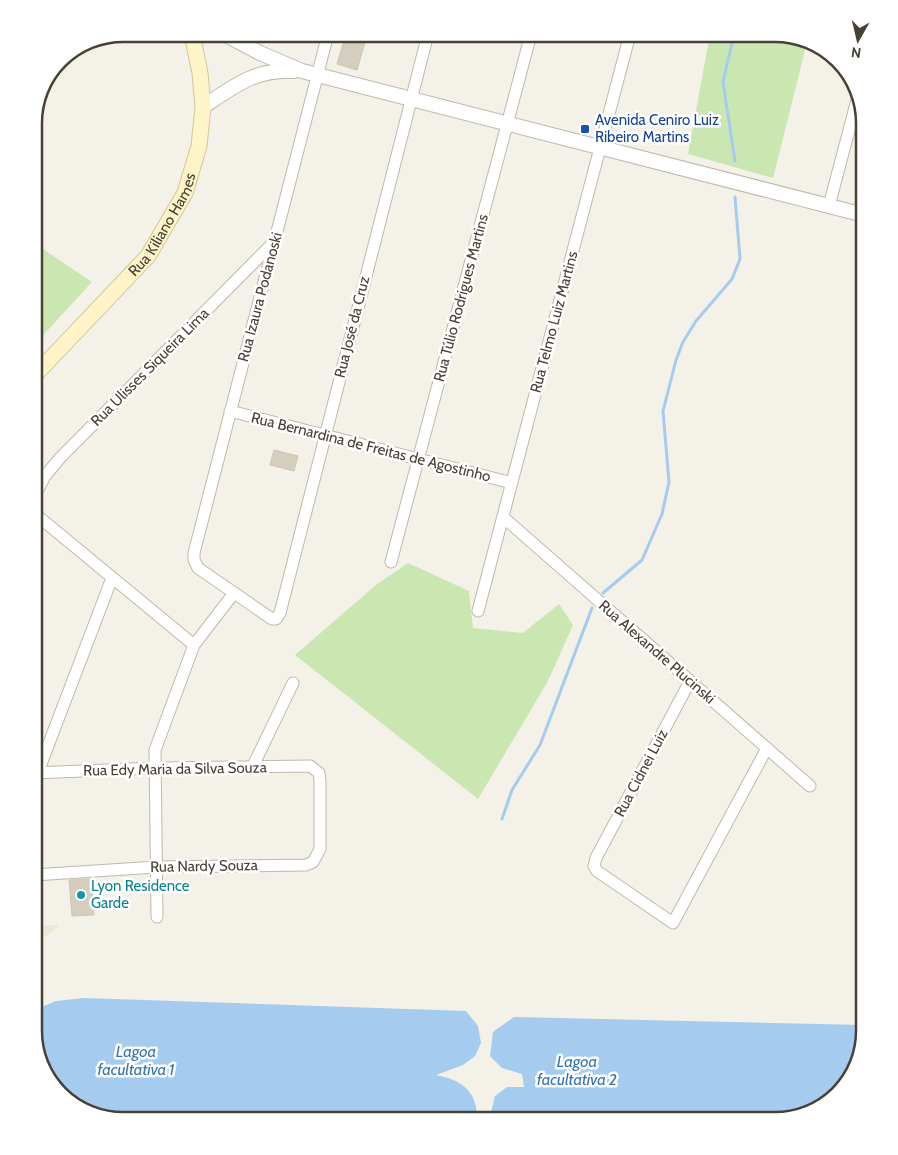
<svg xmlns="http://www.w3.org/2000/svg" width="898" height="1155" viewBox="0 0 898 1155" font-family="Cabin,sans-serif">
  <rect width="100%" height="100%" fill="#f3f1e8"/>
  <path fill="#ece7d2" d="M60,925l-26,20v-19z"/>
  <path fill="#cbe7b1" d="M710,34h70l27,8 -34,136 -85,-24z
    M34,243l58,39 -58,63z
    M408,563l61,28 4,37 50,5 36,-29 14,21 -25,56 -70,118 -183,-144 81,-70z"/>
  <path fill="#a5ccef" d="M84,998l382,13 12,15 3,17 -6,13 -12,9 -27,10c27,5 42,17 41,46h-353l-45,-12 -30,-28 -15,-50v-21l22,-9z
    M514,1017l350,8v6l-12,45 -28,30 -50,15h-285l6,-25 12,-9h17l-2,-13 -20,-6 -12,-12 3,-24z"/>
  <g fill="none" stroke-linecap="round" stroke-linejoin="round">
    <path stroke="#a5ccef" stroke-width="3" d="M734,34l-11,48 12,79
      M603,593l39,-33 20,-46 7,-32 -6,-71 13,-51 7,-18 13,-21 36,-42 8,-20 -5,-62
      M502,819l10,-29 28,-45 52,-137"/>
  </g>
  <path fill="#d5cdbd" stroke="#d0c6b0" d="M345,37l20,5 -8,28 -20,-6z
    M274,450l24,6 -4,15 -24,-6z
    M91,879l3,36 -22,1 -3,-36z"/>
  <g fill="none" stroke-linecap="round" stroke-linejoin="round">
    <defs>
      <path id="minor" d="M328,34l-134,519v7l4,8 74,51h4l4,-6 148,-579
        M829,206l28,-106
        M230,411l282,72
        M34,497l11,-21 15,-18 213,-215
        M34,513l160,132
        M503,517l307,269
        M391,562l140,-528
        M478,611l152,-577
        M690,681l-94,177 -2,8 3,5 76,52 94,-175
        M253,766l40,-83
        M38,772l74,-194
        M34,875l122,-8 150,-2 7,-3 7,-13v-68l-1,-8 -9,-7 -156,2 -120,5
        M157,917l-2,-167 39,-105 40,-52"/>
      <path id="tertiary" d="M224,34l36,19 42,18 562,144
        M203,107c31,-21 52,-38 91,-36"/>
      <g id="secondary">
        <path id="s1" d="M34,376l114,-120 37,-63 14,-47 4,-39 -3,-34 -8,-39"/>
      </g>
    </defs>
    <use href="#minor" stroke="#bfb9aa" stroke-width="13"/>
    <use href="#tertiary" stroke="#bfb9aa" stroke-width="16"/>
    <use href="#secondary" stroke="#d3c798" stroke-width="17"/>
    <use href="#minor" stroke="#fff" stroke-width="11"/>
    <use href="#tertiary" stroke="#fff" stroke-width="14"/>
    <use href="#secondary" stroke="#fef4c7" stroke-width="15"/>
  </g>
  <rect fill="#1a4fb4" stroke="#fff" stroke-width="2" x="580" y="124" width="10" height="10" rx="2.5"/>
  <circle fill="#0f9aa8" stroke="#fff" stroke-width="2" cx="81" cy="895" r="5"/>
  <g text-anchor="middle" dominant-baseline="central" stroke-width="5" stroke-linejoin="round" paint-order="stroke">
    <g font-size="15" fill="#164399" stroke="#fff" text-anchor="start">
      <text x="595" y="120">Avenida Ceniro Luiz<tspan x="595" dy="17">Ribeiro Martins</tspan></text>
    </g>
    <g font-size="15" fill="#474136" stroke="#fff">
      <text stroke="none"><textPath href="#s1" startOffset="200">Rua Kiliano Hames</textPath></text>
      <text transform="translate(260 297) rotate(-75)">Rua Izaura Podanoski</text>
      <text transform="translate(461 298) rotate(-75)">Rua Túlio Rodrigues Martins</text>
      <text transform="translate(554 322) rotate(-75)">Rua Telmo Luiz Martins</text>
      <text transform="translate(352 327) rotate(-76)">Rua José da Cruz</text>
      <text transform="translate(150 367) rotate(-45)">Rua Ulisses Siqueira Lima</text>
      <text transform="translate(371 447) rotate(14)">Rua Bernardina de Freitas de Agostinho</text>
      <text transform="translate(657 652) rotate(41)">Rua Alexandre Plucinski</text>
      <text transform="translate(175 769) rotate(-1)">Rua Edy Maria da Silva Souza</text>
      <text transform="translate(641 773) rotate(-62)">Rua Cidnei Luiz</text>
      <text transform="translate(204 866) rotate(-1)">Rua Nardy Souza</text>
    </g>
    <g font-size="15" fill="#0d838f" stroke="#fff" text-anchor="start">
      <text x="91" y="886">Lyon Residence<tspan x="91" dy="17">Garde</tspan></text>
    </g>
    <g font-size="16" font-style="italic" fill="#3173b2" stroke="#fff">
      <text x="136" y="1051">Lagoa<tspan x="136" dy="18">facultativa 1</tspan></text>
      <text x="577" y="1061">Lagoa<tspan x="577" dy="18">facultativa 2</tspan></text>
    </g>
  </g>
  <path d="M0 0H898V1155H0ZM123 42H775A81 81 0 0 1 856 123V1031A81 81 0 0 1 775 1112H123A81 81 0 0 1 42 1031V123A81 81 0 0 1 123 42Z" fill="#fff" fill-rule="evenodd"/>
  <path fill="none" stroke="#474136" stroke-width="2.5" d="M123 42H775A81 81 0 0 1 856 123V1031A81 81 0 0 1 775 1112H123A81 81 0 0 1 42 1031V123A81 81 0 0 1 123 42Z"/>
  <g transform="translate(858 40) rotate(188)" stroke="#ffffff" stroke-width="4" paint-order="stroke">
  <path d="M0-4L9 19L0 12L-9 19Z" fill="#474136"/>
  <text y="-8" font-size="14" font-weight="bold" text-anchor="middle" fill="#474136">N</text>
  </g>
</svg>
